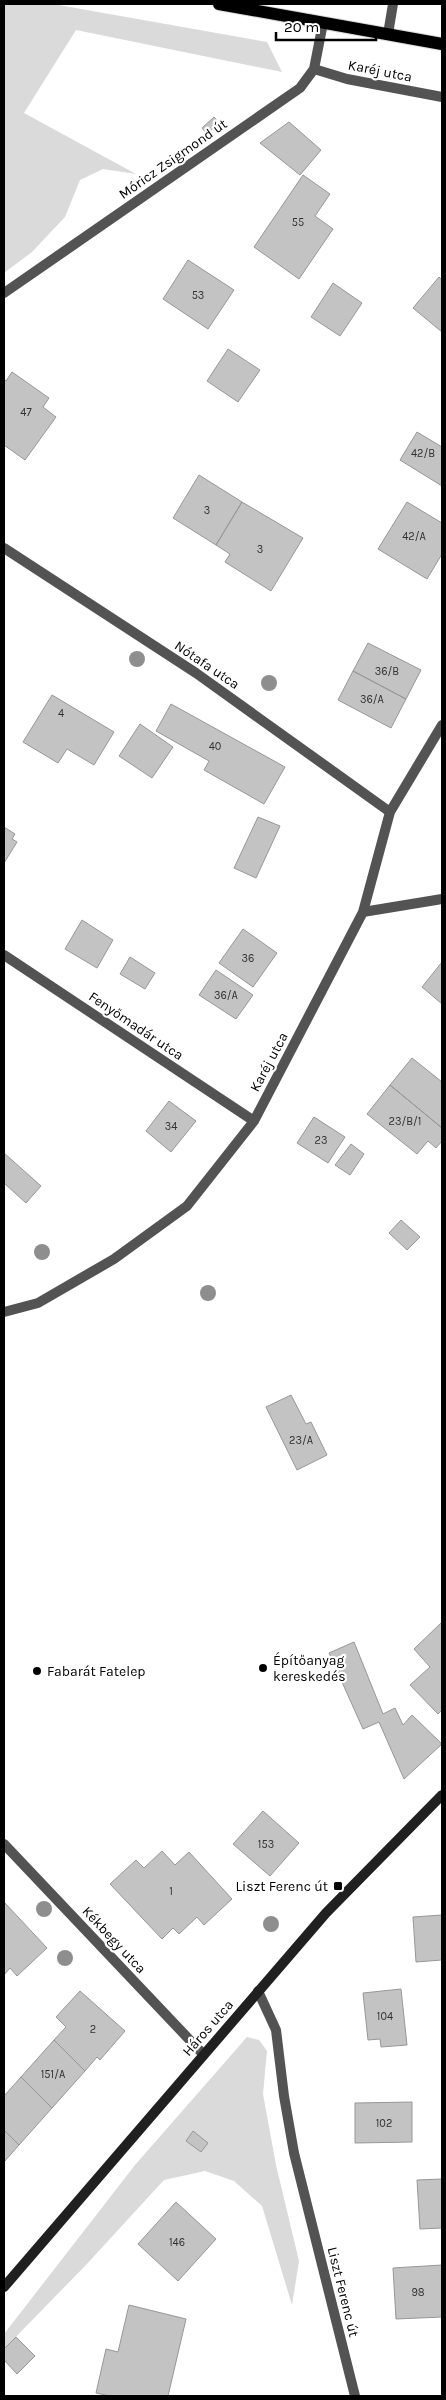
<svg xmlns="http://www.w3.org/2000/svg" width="446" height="2400" viewBox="0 0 446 2400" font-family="Karla,sans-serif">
  <rect width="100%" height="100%" fill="#fff"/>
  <path fill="#dadada" d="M4,4h49l214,38 15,30 -206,-42 -52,83 112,61 -33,-5 -23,11 -15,37 -33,35 -28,21z
    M247,2037l12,3 8,11 -4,43 13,71 23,96 -7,44 -30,-99 -28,-25 -29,-10 -41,9 -79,86 -81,83v-15l131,-169z"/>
  <path fill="#c3c3c3" stroke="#979797" d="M214,117l5,6 -12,11 -5,-6z
    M289,122l32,28 -21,25 -40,-32z
    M303,175l27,19 -15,22 18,13 -34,50 -45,-32z
    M188,260l46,30 -26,39 -45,-30z
    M439,277l3,3v52l-29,-24z
    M333,283l29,20 -22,33 -29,-19z
    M228,349l32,21 -22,32 -31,-21z
    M12,372l37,26 -6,9 13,10 -31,43 -21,-15v-66l2,2z
    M417,432l25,15v39l-42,-26z
    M199,475l43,27 -26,43 -43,-27z
    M242,502l61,36 -32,53 -46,-29 5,-8 -14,-9z
    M407,502l35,21v31l-15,25 -49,-30z
    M368,643l53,27 -15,29 -53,-28z
    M353,671l53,28 -15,29 -53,-28z
    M52,695l62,37 -20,33 -27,-16 -9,14 -35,-21z
    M171,704l114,63 -21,37 -60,-34 5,-9 -53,-30z
    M140,724l33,23 -21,31 -33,-22z
    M258,817l22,9 -24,52 -22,-10z
    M4,827l11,7 -3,5 5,3 -13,21z
    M82,920l31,20 -16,28 -32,-19z
    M243,929l34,24 -24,34 -34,-24z
    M130,957l25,16 -10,16 -25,-15z
    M442,962v42l-20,-17z
    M216,970l37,25 -17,24 -37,-24z
    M412,1058l30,24v46l-52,-43z
    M390,1085l52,43v13l-6,7 -8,-7 -11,13 -50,-40z
    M169,1101l27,20 -25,31 -25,-21z
    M314,1117l31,20 -17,26 -31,-20z
    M351,1144l13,10 -14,21 -15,-10z
    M4,1153l37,33 -15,17 -22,-20z
    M401,1220l19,17 -13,13 -18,-17z
    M291,1395l15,29 5,-2 16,33 -30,15 -31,-63z
    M442,1622v88l-4,4 -28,-29 20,-18 -16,-18z
    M354,1642l29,72 12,-6 8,17 9,-10 30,29 -38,35 -25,-57 -16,7 -34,-76z
    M263,1811l36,32 -29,33 -37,-32z
    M162,1851l13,14 14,-13 43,47 -28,26 -7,-8 -18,17 -6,-6 -11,11 -52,-55 26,-24 8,8z
    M4,1902l43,46 -30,28 -7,-8 -6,7z
    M442,1915v45l-26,2 -3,-45z
    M401,1989l6,56 -26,2 -1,-8 -12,1 -5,-47z
    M80,1991l45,40 -25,29 -3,-3 -12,14 -31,-31 12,-13 -10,-10z
    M54,2040l31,31 -33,37 -31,-31z
    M21,2077l31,31 -33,37 -15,-15v-34z
    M412,2102v40l-57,1v-40z
    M4,2130l15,15 -15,17z
    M193,2131l15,12 -7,9 -15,-11z
    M442,2179v49l-22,1 -3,-49z
    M176,2202l40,37 -38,42 -40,-37z
    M442,2265v52l-46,2 -3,-51z
    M129,2305l57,14 -18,77h-58l-14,-3 10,-44 12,3z
    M16,2337l19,19 -18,18 -13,-14v-11z"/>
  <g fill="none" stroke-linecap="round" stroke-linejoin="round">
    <defs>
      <path id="primary" d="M219,4l223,40"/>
    </defs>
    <use href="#primary" stroke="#dbdbdb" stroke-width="14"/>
    <path stroke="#535353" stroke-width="10" d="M388,34l5,-30"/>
    <path stroke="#535353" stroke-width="10" d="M314,69l33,10 95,18
      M4,293l296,-205 14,-19 9,-46
      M4,548l192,125 194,139
      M363,912l79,-13
      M4,955l250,166
      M4,1312l34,-9 76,-44 73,-53 67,-85 109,-209 27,-100 52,-87
      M4,1844l199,210
      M258,1991l18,39 8,66 10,57 61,243"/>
    <path stroke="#202020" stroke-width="10" d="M4,2287l322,-374 116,-118"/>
    <use href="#primary" stroke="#000" stroke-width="12"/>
  </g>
  <g fill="#8e8e8e">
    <circle cx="137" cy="659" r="8"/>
    <circle cx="269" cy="683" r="8"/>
    <circle cx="42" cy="1252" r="8"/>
    <circle cx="208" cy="1293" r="8"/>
    <circle cx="44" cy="1909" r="8"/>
    <circle cx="271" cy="1924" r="8"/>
    <circle cx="65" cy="1958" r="8"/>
  </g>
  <g fill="#000" stroke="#fff" stroke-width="2">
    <circle cx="263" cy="1668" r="5"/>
    <circle cx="37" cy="1671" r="5"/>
    <rect x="333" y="1881" width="10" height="10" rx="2.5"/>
  </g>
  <g text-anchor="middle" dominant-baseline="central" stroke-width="4.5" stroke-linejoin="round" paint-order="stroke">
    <g font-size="11" fill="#313131">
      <text x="298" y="222">55</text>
      <text x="198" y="295">53</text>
      <text x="26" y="412">47</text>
      <text x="423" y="453">42/B</text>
      <text x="207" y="510">3</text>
      <text x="414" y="536">42/A</text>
      <text x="260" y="549">3</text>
      <text x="387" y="671">36/B</text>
      <text x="372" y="699">36/A</text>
      <text x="61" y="713">4</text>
      <text x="215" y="746">40</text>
      <text x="248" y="958">36</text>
      <text x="226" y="995">36/A</text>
      <text x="405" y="1121">23/B/1</text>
      <text x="171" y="1126">34</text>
      <text x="321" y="1140">23</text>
      <text x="301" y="1440">23/A</text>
      <text x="266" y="1844">153</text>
      <text x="171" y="1891">1</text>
      <text x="385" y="2016">104</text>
      <text x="93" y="2029">2</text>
      <text x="53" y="2074">151/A</text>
      <text x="384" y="2123">102</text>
      <text x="177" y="2242">146</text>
      <text x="418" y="2292">98</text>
    </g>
    <g font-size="14" fill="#000" stroke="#fff">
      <text transform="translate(380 71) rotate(11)">Karéj utca</text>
      <text transform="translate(173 159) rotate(-35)">Móricz Zsigmond út</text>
      <text transform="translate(207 665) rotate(34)">Nótafa utca</text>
      <text transform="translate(136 1026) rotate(34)">Fenyőmadár utca</text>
      <text transform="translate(269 1062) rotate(-62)">Karéj utca</text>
      <text transform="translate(114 1940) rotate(47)">Kékbegy utca</text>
      <text transform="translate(208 2028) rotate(-49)">Háros utca</text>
      <text transform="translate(343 2292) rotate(76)">Liszt Ferenc út</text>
    </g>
    <g font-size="14" fill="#000" stroke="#fff" text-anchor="start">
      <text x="273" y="1660">Építőanyag<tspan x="273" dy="16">kereskedés</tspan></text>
      <text x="47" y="1671">Fabarát Fatelep</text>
      <text x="328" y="1886" text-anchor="end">Liszt Ferenc út</text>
    </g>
  </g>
  <rect width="446" height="2400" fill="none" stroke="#000000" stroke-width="10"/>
  <path d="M276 32v8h100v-8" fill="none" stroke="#000000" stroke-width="2.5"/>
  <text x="284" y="32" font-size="15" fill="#000000" stroke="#ffffff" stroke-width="4" paint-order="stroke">20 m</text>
</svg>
